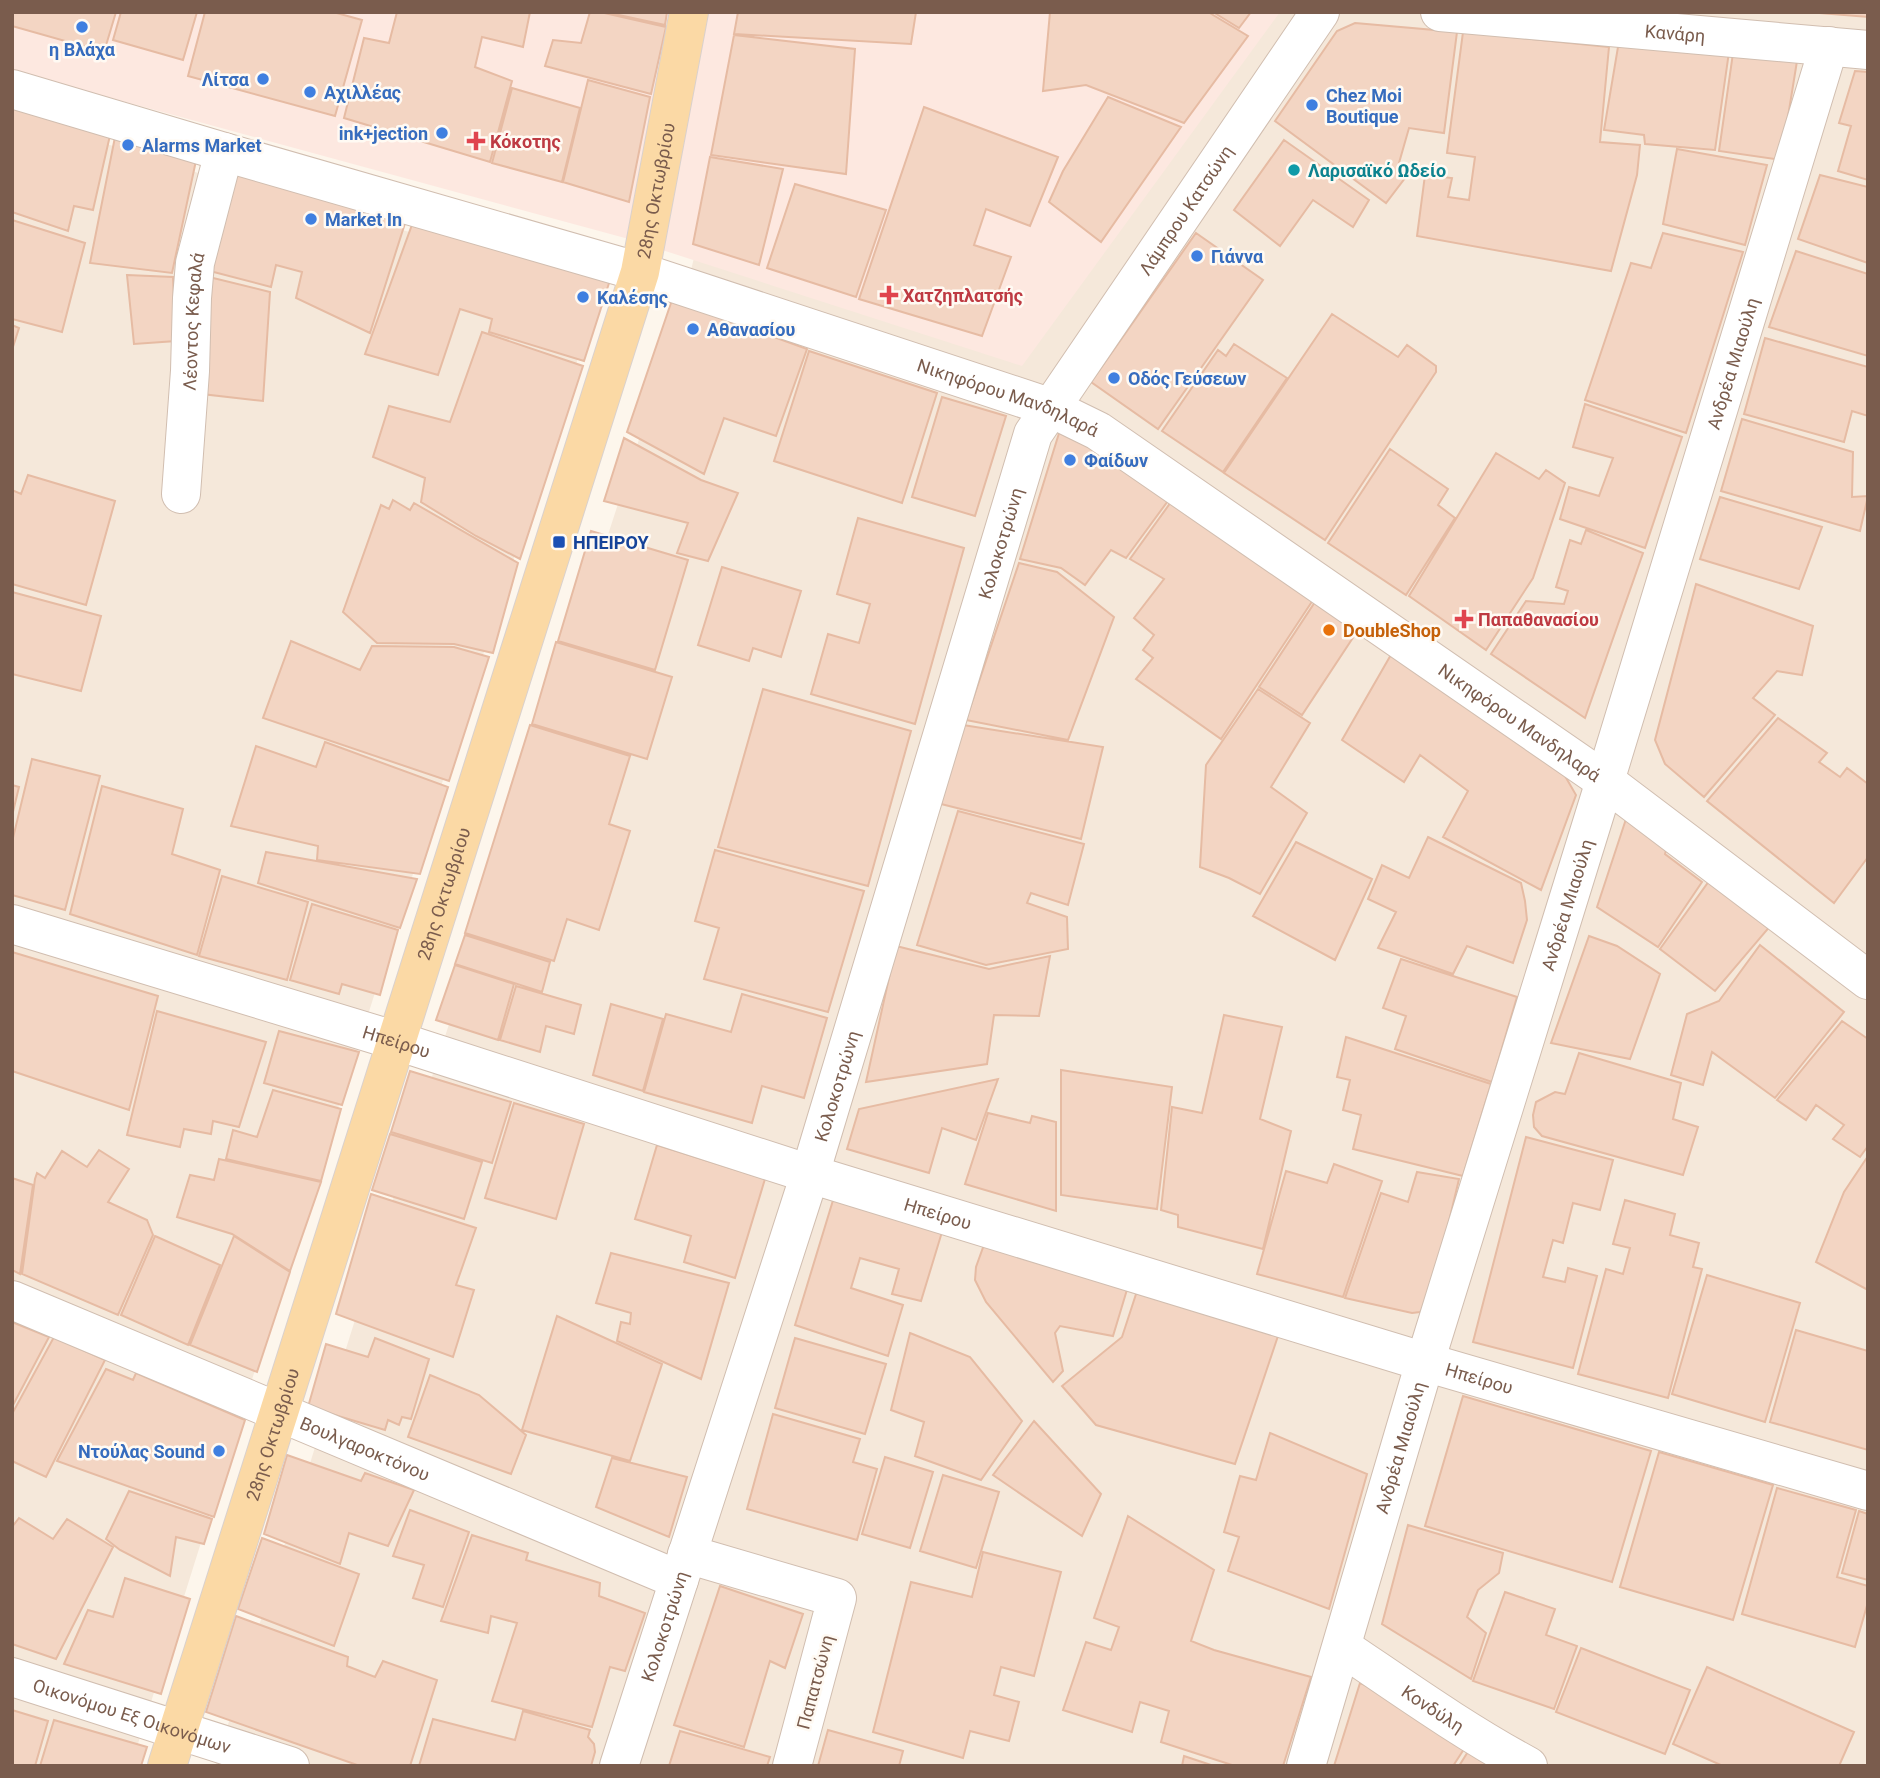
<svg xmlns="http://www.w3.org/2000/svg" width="1880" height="1778" viewBox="0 0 1880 1778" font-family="Roboto,sans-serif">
  <rect width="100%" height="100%" fill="#fdf6ec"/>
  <path fill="#f5e8da" d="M740,12h1128v1754h-1653l199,-634 267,-822 18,-72z
    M12,114l243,77 347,92 -316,988 -155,495h-119z"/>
  <path fill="#fde8e0" d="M12,12h1268l-258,354 -397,-128 -613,-167z"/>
  <path fill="#f3d5c3" stroke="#e6bba3" stroke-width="2" d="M12,12h104l-12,40 -92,-26z
    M121,12h76l-14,48 -70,-20z
    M205,12h128l29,8 -27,96 -147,-40z
    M397,12h133l-7,35 -41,-10 -7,30 37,14 -22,81 -146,-44 20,-80 25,5z
    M590,12h10l66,15 -15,67 -106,-28 8,-26 28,3z
    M605,12h62l-2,13z
    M738,12h178l-5,32 -177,-10z
    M1050,12h158l40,24 -64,87 -98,-38 -43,6z
    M1213,12h38l-12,16z
    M1807,12h61v5z
    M1355,23l102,9 -13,101 -35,-5 -10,35 6,15 -19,25 -111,-82 62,-90z
    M1463,32l146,15 -9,95 40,3 -3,30 -26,96 -194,-35 8,-61 27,3 -4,19 21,3 6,-43 -28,-4z
    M734,35l121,14 -9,125 -135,-19z
    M1619,41l110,11 -14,98 -70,-6 -1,-9 -40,-5z
    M1733,53l64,8 -16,99 -62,-9z
    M1855,71l13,1v108l-30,-9 13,-45 -12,-3z
    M588,80l62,17 -21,105 -66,-20z
    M512,88l68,20 -18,74 -70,-19z
    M1108,97l73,30 -80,115 -52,-40 14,-31z
    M12,102l99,29 -18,79 -19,-4 -6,25 -56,-19z
    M924,107l134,50 -28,69 -44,-17 -12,36 37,12 -29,79 -123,-37z
    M116,132l81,24 -25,117 -82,-10z
    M1284,140l85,60 -16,27 -40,-27 -33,46 -46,-36z
    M1677,149l90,16 -22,80 -82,-21z
    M710,157l73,12 -24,96 -66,-21z
    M236,167l171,50 -37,116 -74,-35 6,-26 -26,-7 -5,22 -65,-17z
    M1820,175l48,12v76l-70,-24z
    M795,184l91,26 -30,87 -89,-29z
    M12,220l73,23 -23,89 -50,-13z
    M413,222l197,58 -26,81 -95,-29 3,-13 -32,-10 -22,66 -73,-21z
    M1196,233l67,47 -105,149 -67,-47z
    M1663,233l80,19 -57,181 -101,-33 46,-137 20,5z
    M1796,251l72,23v82l-99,-29z
    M127,275l46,2 3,64 -42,3z
    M205,276l65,16 -7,109 -61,-7z
    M672,300l135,49 -31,87 -52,-18 -20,56 -77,-42z
    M1332,314l66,43 9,-12 29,21v6l-111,168 -101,-67z
    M12,325l7,3 -7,22z
    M482,332l101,34 -63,193 -44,-23 -55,-34 4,-24 -52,-21 16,-51 61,16z
    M1765,338l103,29v49l-16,-5 -8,31 -100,-28z
    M1234,344l53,34 -64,94 -61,-41 56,-81 8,6z
    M809,351l128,42 -35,110 -128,-42z
    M942,397l64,19 -31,100 -63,-19z
    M1585,404l97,33 -37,111 -85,-29 9,-32 30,9 14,-38 -40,-11z
    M1742,419l111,33 -1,45 16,-1 -8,35 -139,-40z
    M1060,430l113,64 -47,64 -15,-8 -26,35 -24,-17 -41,-9z
    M624,438l77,42 37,13 -30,68 -31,-8 11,-30 -84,-22z
    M1390,449l58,40 -10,16 17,13 -49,77 -78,-52z
    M1496,453l43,26 7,-9 19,13 -32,95 -47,72 -77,-54z
    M28,475l87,26 -29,104 -74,-21v-94l9,4z
    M1176,495l139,102 -94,142 -85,-60 17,-21 -10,-8 11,-15 -20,-17 30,-39 -34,-20z
    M1720,497l102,30 -23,62 -99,-30z
    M393,500l17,10 4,-7 104,60 -25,90 -39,-9 -77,-1 -34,-31 38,-107 8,4z
    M858,518l106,30 -49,176 -104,-30 17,-60 31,9 11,-39 -33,-10z
    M1586,530l57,23 -58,165 -94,-64 35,-53 38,3 4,-13 -12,-4 14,-47 11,4z
    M591,531l97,29 -33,110 -97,-29z
    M1019,563l38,9 57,45 -46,123 -102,-20z
    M722,567l79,24 -20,66 -28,-9 -4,13 -51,-16z
    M1696,584l117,42 -11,49 -25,-4 -24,27 22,17 -71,82 -39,-33 -10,-24z
    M12,592l89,24 -20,75 -69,-17z
    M1317,599l43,28 -58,88 -43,-28z
    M291,641l69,29 12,-24 82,1 35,10 -40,124 -186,-63z
    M556,642l116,35 -25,82 -115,-35z
    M1392,653l173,123 11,19 -35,95 -98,-53 25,-46 -48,-36 -16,27 -62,-42z
    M763,689l148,42 -43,155 -150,-39z
    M1258,689l52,34 -39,64 36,26 -47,81 -31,-16 -29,-11 6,-102z
    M1778,718l49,35 -8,9 21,15 7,-9 21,16v73l-34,46 -127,-102z
    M530,725l100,31 -21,68 21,7 -31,99 -32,-11 -13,42 -89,-28z
    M963,725l140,22 -22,92 -140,-35z
    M325,742l123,45 -28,87 -103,-14 1,-14 -87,-20 25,-80 60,21z
    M32,759l68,17 -35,134 -53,-15v-53z
    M12,785l7,2 -7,29z
    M102,786l81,23 -11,45 48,16 -23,85 -127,-41z
    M958,811l126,33 -16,61 -37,-12 -4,10 40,14 1,32 -82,16 -69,-20z
    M1626,819l41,28 -2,7 37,28 -44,65 -61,-40z
    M1428,837l93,46 4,18 2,19 -14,43 -46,-17 -14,28 -75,-26 18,-36 -28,-13 14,-34 27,13z
    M1296,842l76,37 -37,81 -82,-44z
    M715,850l149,41 -36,121 -124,-33 15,-51 -24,-7z
    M266,852l151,27 -17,49 -142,-45z
    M222,876l86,26 -21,78 -88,-24z
    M1712,877l60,47 -57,67 -55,-42z
    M312,904l86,26 -18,65 -38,-11 -3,10 -49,-14z
    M465,935l85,27 -8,30 -87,-28z
    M1589,936l28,10 43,28 -30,85 -79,-16z
    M1760,945l84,67 -69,86 -63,-46 -9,33 -32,-10 16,-61 32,-13z
    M896,946l93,23 61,-13 -11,60 -45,-1 -7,49 -121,18z
    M12,952l146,44 -29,114 -117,-39z
    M1401,959l116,38 -25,85 -97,-33 11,-33 -23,-8z
    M455,965l59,19 -16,56 -62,-20z
    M516,986l65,19 -7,29 -28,-8 -6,26 -40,-12z
    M742,994l85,24 -23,80 -42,-12 -10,37 -108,-31 22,-78 65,18z
    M611,1004l52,15 -20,72 -50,-16z
    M157,1011l109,31 -27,85 -26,-6 -2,13 -27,-5 -4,18 -53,-12z
    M1224,1015l58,12 -22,92 31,12 -28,118 -85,-22v-12l-17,-5 11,-103 30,6z
    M1842,1021l26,18v107l-8,11 -27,-18 11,-14 -28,-20 -10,15 -29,-20z
    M279,1031l80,21 -17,53 -78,-22z
    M1346,1037l145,47 -28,92 -110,-27 8,-34 -18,-5 7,-30 -13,-3z
    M1579,1053l102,30 -8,36 25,8 -15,48 -141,-39 -8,-9 -1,-12 3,-13 19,-10 10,2z
    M1061,1070l111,17 -15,122 -96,-14z
    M410,1071l101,31 -19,61 -101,-31z
    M998,1079l-22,61 -34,-12 -13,45 -82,-24 12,-40z
    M273,1090l68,19 -20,72 -95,-22 7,-29 24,7z
    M514,1103l70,21 -28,95 -71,-21z
    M988,1113l42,10 2,-7 24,6v89l-91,-27z
    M390,1134l92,28 -18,57 -92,-29z
    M1526,1137l87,23 -13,50 -27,-7 -10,40 -10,-3 -10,37 22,5 3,-14 29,8 -24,92 -100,-26z
    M657,1145l108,34 -30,99 -51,-16 7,-26 -56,-17z
    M99,1150l30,19 -21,33 39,18 6,15 -35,80 -96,-41 13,-95 2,-6 8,5 17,-27 25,16z
    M1868,1156v134l-52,-28 28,-70z
    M219,1159l102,23 -31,89 -58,-37 -55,-17 13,-42 24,5z
    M1334,1164l48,17 -39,116 -86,-23 29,-103 41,12z
    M1417,1172l42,7 -29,123 -10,10 -8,1 -67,-15 36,-105 27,9z
    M12,1178l21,7 -13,89 -8,-4z
    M371,1194l105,34 -20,57 18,5 -21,67 -117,-43z
    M834,1197l108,35 -21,69 -29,-7 7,-25 -39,-11 -9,30 52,17 -15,51 -93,-31z
    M1625,1200l50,14 -5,21 29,8 -6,24 9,2 -34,129 -90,-24 28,-105 17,5 7,-26 -17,-4z
    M155,1236l65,29 -32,80 -67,-30z
    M234,1236l56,36 -33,100 -67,-27z
    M985,1242l144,41 -16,53 -53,-10 -5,7 8,38 -10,11 -67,-80 -11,-22 1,-13z
    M611,1253l118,30 -28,96 -84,-38 4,-19 9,2 1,-11 -35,-10z
    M1707,1275l93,28 -35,119 -93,-28z
    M1138,1288l142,42 -45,134 -139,-39 -34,-39 60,-49z
    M557,1316l105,48 -32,97 -108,-31z
    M12,1322l37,15 -37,70z
    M1796,1330l72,21v99l-98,-28z
    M910,1333l60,24 52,64 -41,59 -66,-24 9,-34 -33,-12z
    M54,1337l51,23 -59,117 -34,-16v-47z
    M375,1338l54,21 -18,60 -9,-2 -3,8 -11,-5 -3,10 -77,-23 18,-63 42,13z
    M795,1338l91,26 -21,70 -90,-26z
    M106,1369l27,11 3,-7 109,47 -31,97 -157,-56z
    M430,1375l49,20 47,40 -15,39 -103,-37z
    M1463,1396l188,55 -39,131 -187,-56z
    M773,1414l87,25 -7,23 24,7 -20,71 -110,-31z
    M1034,1421l67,73 -19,42 -89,-61z
    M1270,1433l97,41 -38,135 -101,-38 11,-34 -15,-5 16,-56 16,4z
    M1659,1452l114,33 -40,135 -113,-33z
    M287,1455l74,26 4,-8 49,17 -26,56 -39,-13 -9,31 -76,-30z
    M885,1457l48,15 -23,76 -48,-14z
    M612,1458l75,19 -18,60 -73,-30z
    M943,1475l56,17 -23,76 -56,-17z
    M1777,1488l79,22 -19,67 31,9v16l-13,45 -113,-33z
    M129,1491l83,28 -8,25 -28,-7 -6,39 -50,-26 -14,-11z
    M410,1510l59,22 -26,75 -30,-9 11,-33 -31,-9z
    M1859,1511l9,3v66l-26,-7z
    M1128,1516l86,54 -23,71 23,9 97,27 -28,89h-48l-74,-24 8,-31 -29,-9 -8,30 -69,-22 23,-68 25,8 8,-23 -25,-9z
    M19,1518l34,21 14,-20 46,28 -57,112 -44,-15v-117z
    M1408,1525l95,28 -4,20 -21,17 -11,27 19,16 -15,46 -89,-55z
    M472,1535l56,18 -2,7 74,23 -1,13 46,17 -20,58 -15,-4 -18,60 -100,-26 25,-78 -26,-7 -3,17 -47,-12z
    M262,1538l97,36 -25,72 -96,-37z
    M983,1552l78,20 -27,104 -33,-9 -7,28 25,7 -10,39 -39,-10 -7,27 -90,-26 38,-150 61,15z
    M125,1578l65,21 -29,95 -97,-30 24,-54 25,7z
    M720,1586l83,28 -18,54 -15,-7 -26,86 -70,-22z
    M1505,1592l50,17 -9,26 31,11 -23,63 -81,-28z
    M236,1616l112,41 -1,9 28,11 8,-16 54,19 -27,86h-50l-154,-54z
    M1581,1648l109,42 -25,64 -109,-42z
    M1707,1667l147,65 -15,34h-116l-50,-22z
    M1360,1683l55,21 51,42 -13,20h-119z
    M12,1710l36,11 -13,45h-23z
    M523,1711l67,19 -2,7 6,7 1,8 -4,14h-172l14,-47 82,21z
    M54,1720l93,27 -6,19h-101z
    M828,1730l75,21 -4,15h-81z
    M680,1731l90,26 -3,9h-98z
    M1469,1750l36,16h-46z
    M1184,1756l30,10h-32z"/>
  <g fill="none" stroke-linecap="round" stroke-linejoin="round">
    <defs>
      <g id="minor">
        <path id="s1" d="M1440,12l428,38"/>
        <path id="s2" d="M12,89l212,63 416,120 409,135 49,24 507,350 263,199"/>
        <path id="s3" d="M181,494l9,-123 2,-73 3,-35 29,-111"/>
        <path id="s4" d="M12,924l385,117 413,133 615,188 443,129"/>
        <path id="s5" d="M12,1300l667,280"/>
        <path d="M687,1554l150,44 -45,168"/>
        <path id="s6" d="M1342,1647c61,41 121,84 186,119"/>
        <path id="s7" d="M12,1677l278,89"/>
        <path id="s8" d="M619,1766l191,-592 223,-740 287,-422"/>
        <path id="s9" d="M1306,1766l119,-404 180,-581 224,-735"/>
      </g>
      <g id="major">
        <path id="s10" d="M167,1766l473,-1494 49,-260"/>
      </g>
    </defs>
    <use href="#minor" stroke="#d1beb0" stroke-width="40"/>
    <use href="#major" stroke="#dad1cd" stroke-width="40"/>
    <use href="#minor" stroke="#fff" stroke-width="38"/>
    <use href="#major" stroke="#fbd9a5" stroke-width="38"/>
  </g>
  <g fill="#3f7fe0" stroke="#fffaf3" stroke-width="2.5">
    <circle cx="82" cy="27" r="7"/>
    <circle cx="263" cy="79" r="7"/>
    <circle cx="310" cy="92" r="7"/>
    <circle cx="1312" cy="105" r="7"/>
    <circle cx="442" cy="133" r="7"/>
    <circle cx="128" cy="145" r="7"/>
    <circle cx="311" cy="219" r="7"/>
    <circle cx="1197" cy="256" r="7"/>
    <circle cx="583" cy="297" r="7"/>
    <circle cx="693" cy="329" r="7"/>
    <circle cx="1114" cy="378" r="7"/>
    <circle cx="1070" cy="460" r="7"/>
    <circle cx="219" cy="1451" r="7"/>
  </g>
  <g fill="#e0444e" stroke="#fffaf3" stroke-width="2.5">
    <path d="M472.5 130.5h7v7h7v7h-7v7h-7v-7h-7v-7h7z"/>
    <path d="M885.5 284.5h7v7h7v7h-7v7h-7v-7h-7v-7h7z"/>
    <path d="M1460.5 608.5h7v7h7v7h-7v7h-7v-7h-7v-7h7z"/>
  </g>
  <circle fill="#0f9aa8" stroke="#fffaf3" stroke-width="2.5" cx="1294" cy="170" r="7"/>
  <rect fill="#1a4fb4" stroke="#fffaf3" stroke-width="2.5" x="552" y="535" width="14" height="14" rx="3.5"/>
  <circle fill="#e8710a" stroke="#fffaf3" stroke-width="2.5" cx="1329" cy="630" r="7"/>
  <g text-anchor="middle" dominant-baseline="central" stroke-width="5" stroke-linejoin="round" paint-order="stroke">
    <g font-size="18" fill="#7a5c4d" stroke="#fffaf3">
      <text stroke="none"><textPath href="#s1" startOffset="236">Κανάρη</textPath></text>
      <text stroke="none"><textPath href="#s10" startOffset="1650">28ης Οκτωβρίου</textPath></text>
      <text stroke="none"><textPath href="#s8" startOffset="1666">Λάμπρου Κατσώνη</textPath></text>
      <text stroke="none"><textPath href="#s3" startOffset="173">Λέοντος Κεφαλά</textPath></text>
      <text stroke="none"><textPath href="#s9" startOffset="1466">Ανδρέα Μιαούλη</textPath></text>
      <text stroke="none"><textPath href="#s2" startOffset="1043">Νικηφόρου Μανδηλαρά</textPath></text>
      <text stroke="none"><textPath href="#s8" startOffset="1281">Κολοκοτρώνη</textPath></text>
      <text stroke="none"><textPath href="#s2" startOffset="1652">Νικηφόρου Μανδηλαρά</textPath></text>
      <text stroke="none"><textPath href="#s10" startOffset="915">28ης Οκτωβρίου</textPath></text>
      <text stroke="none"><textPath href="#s9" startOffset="900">Ανδρέα Μιαούλη</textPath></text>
      <text stroke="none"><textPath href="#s4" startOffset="402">Ηπείρου</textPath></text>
      <text stroke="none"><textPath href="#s8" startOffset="714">Κολοκοτρώνη</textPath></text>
      <text stroke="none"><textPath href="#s4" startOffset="970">Ηπείρου</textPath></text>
      <text stroke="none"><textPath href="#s4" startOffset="1536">Ηπείρου</textPath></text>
      <text stroke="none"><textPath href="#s10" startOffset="348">28ης Οκτωβρίου</textPath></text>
      <text stroke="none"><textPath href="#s5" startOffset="383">Βουλγαροκτόνου</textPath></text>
      <text stroke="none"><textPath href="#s9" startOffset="332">Ανδρέα Μιαούλη</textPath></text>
      <text stroke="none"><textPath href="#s8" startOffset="147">Κολοκοτρώνη</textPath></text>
      <text transform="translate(815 1682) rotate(-75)">Παπατσώνη</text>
      <text stroke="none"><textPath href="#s6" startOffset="110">Κονδύλη</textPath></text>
      <text stroke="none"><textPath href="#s7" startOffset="126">Οικονόμου Εξ Οικονόμων</textPath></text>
    </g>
    <g font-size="18" font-weight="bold" fill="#366cbe" stroke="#fffaf3" text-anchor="start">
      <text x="82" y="49" text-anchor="middle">η Βλάχα</text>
      <text x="249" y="79" text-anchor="end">Λίτσα</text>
      <text x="324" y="92">Αχιλλέας</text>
      <text x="1326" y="95">Chez Moi<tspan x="1326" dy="21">Boutique</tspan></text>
      <text x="428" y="133" text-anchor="end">ink+jection</text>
      <text x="142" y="145">Alarms Market</text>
      <text x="325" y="219">Market In</text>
      <text x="1211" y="256">Γιάννα</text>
      <text x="597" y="297">Καλέσης</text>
      <text x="707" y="329">Αθανασίου</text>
      <text x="1128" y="378">Οδός Γεύσεων</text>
      <text x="1084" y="460">Φαίδων</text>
      <text x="205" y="1451" text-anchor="end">Ντούλας Sound</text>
    </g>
    <g font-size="18" font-weight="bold" fill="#be3a42" stroke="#fffaf3" text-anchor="start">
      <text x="490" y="141">Κόκοτης</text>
      <text x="903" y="295">Χατζηπλατσής</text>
      <text x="1478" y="619">Παπαθανασίου</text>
    </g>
    <g font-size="18" font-weight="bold" fill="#0d838f" stroke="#fffaf3" text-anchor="start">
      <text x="1308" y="170">Λαρισαϊκό Ωδείο</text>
    </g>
    <g font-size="18" font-weight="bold" fill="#164399" stroke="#fffaf3" text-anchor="start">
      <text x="573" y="542">ΗΠΕΙΡΟΥ</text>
    </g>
    <g font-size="18" font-weight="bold" fill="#c56008" stroke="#fffaf3" text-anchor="start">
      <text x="1343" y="630">DoubleShop</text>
    </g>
  </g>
  <rect width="1880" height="1778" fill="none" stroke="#7a5c4d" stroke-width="28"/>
</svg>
